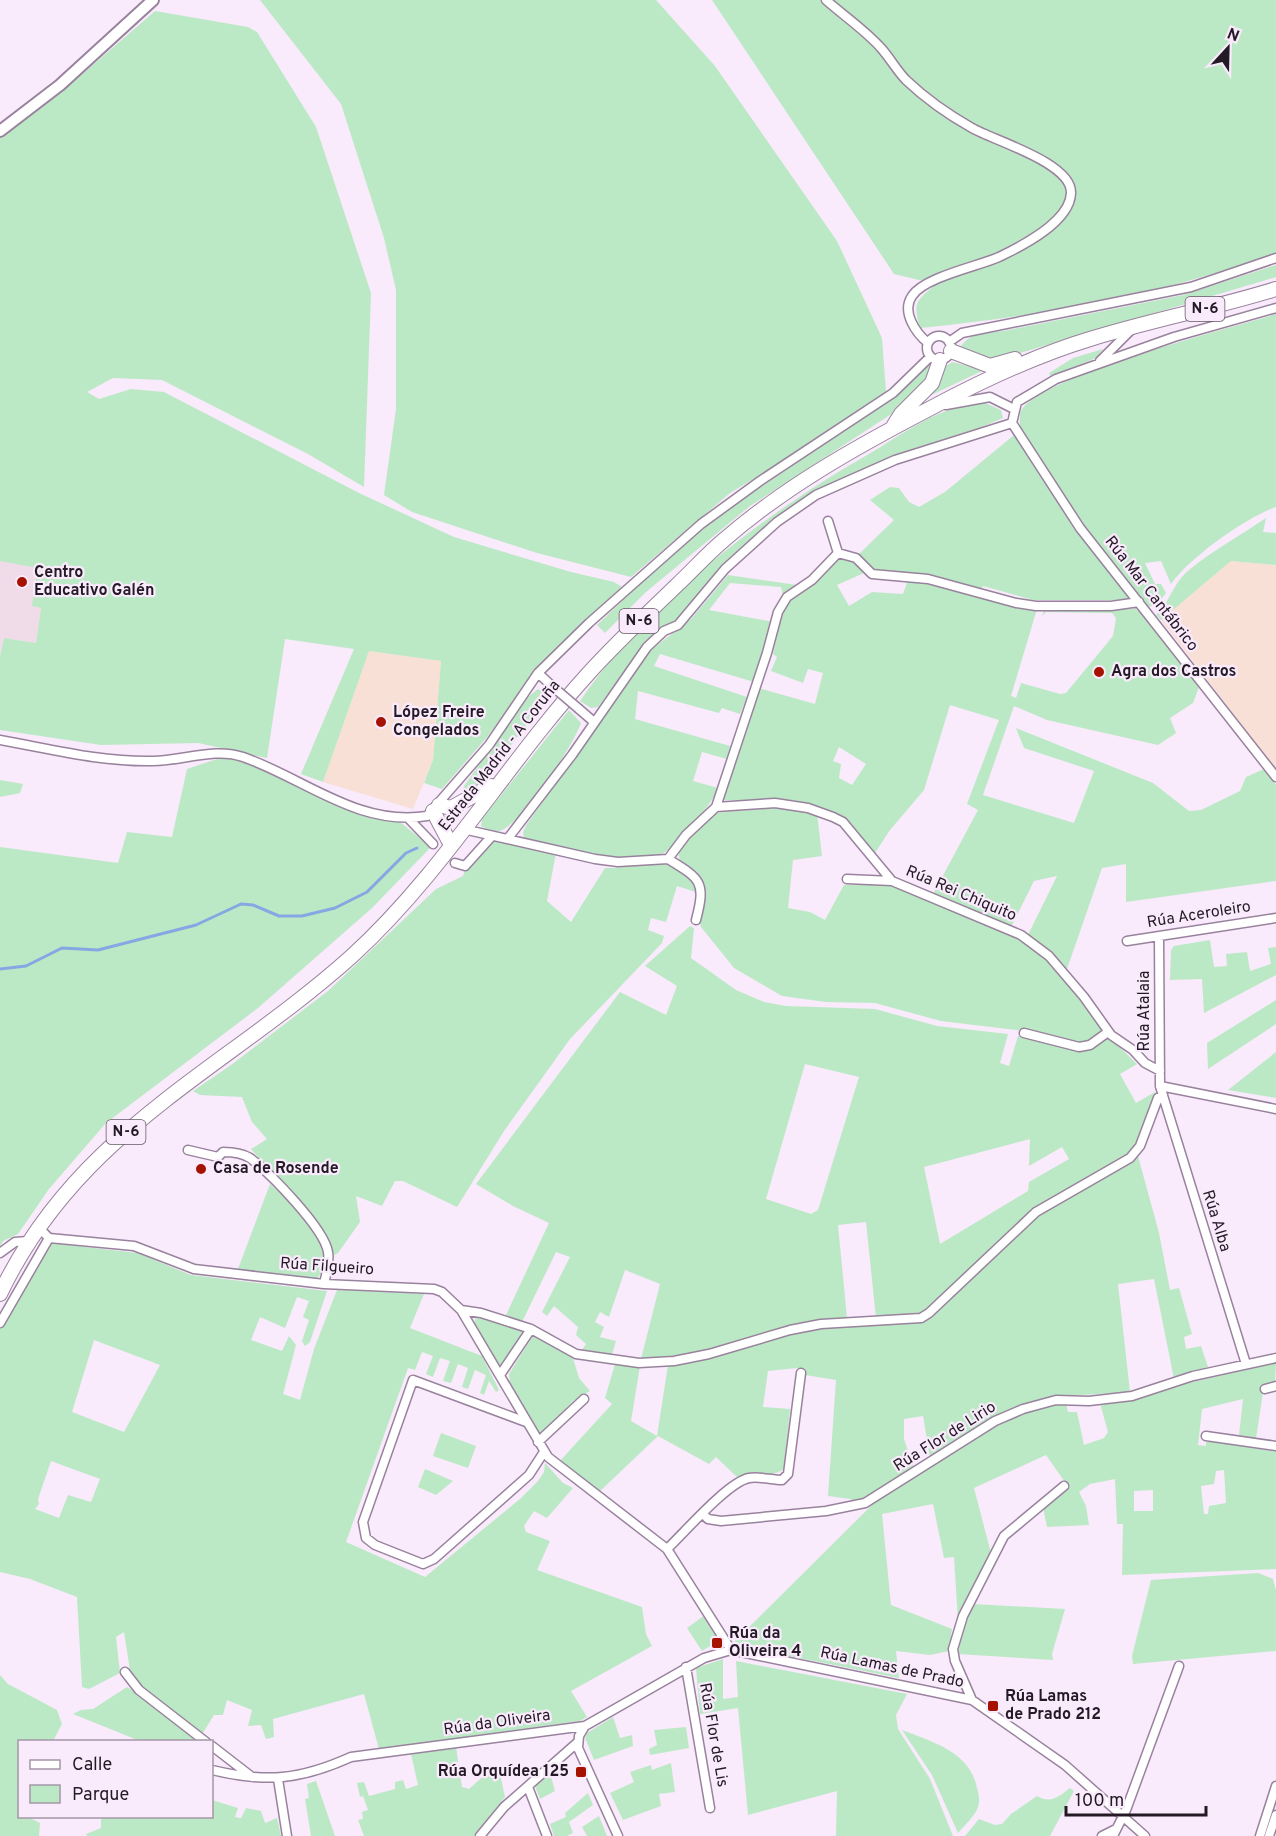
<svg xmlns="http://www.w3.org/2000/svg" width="1276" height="1836" viewBox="0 0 1276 1836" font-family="Overpass,sans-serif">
  <rect width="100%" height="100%" fill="#f9eafc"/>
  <path fill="#f8e0d6" d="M1231,561l45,4v204l-115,-149z
    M369,651l72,10 -8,99 -20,49 -90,-27z"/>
  <path fill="#f0dbe9" d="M0,490l42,60 -1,58 -5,35 -32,-5 -4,18z"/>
  <path fill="#bce9c5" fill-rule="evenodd" d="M260,0h396l59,66 122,175 45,97 4,54 -80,55 -76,46 -99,84 -94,-24 -125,-41 -28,-17 12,-86v-119l-12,-52 -43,-134z
    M712,0h564v253c-115,42 -235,63 -356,75 -8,-27 -3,-27 16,-44l-42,-10z
    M155,11l93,16 9,5 59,95 55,166 -7,194 -56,-33 -146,-74 -49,-2 -26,14 12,7 32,-10 33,3 195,101 95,44 117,35 43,10 8,5 -93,93 -41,56 -46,53 -18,-6 9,-23 8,-99 -72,-10 -46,131 -22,-8 53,-125 -69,-10 -18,119 -69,-15 -97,2 -101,-15v-74l4,-18 32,5 5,-35 -9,-2 6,-38 -38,-7v-426l64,-45z
    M1276,265v12l-286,85 -31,-13c10,-17 26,-16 44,-18l180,-36z
    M1276,314v193c-30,10 -87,51 -105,77l-10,-23 -16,2 10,21h6l5,9 -8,11 -10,3 -66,-82 -62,-95c0,-6 -1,-14 1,-19 16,-34 213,-84 255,-97z
    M1103,349l-7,9 -45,19 -2,-4 24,-15z
    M952,362l32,8 -61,29 22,-32z
    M930,364l3,6 -12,16 -31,29 -140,91 -104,86 -41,41 -8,-8 64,-61 58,-49 165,-111z
    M981,401l20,9 2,8 -21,9 -63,20 -61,24 -41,20 -42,29 -72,67 -22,30 -31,21 -52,69 -7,1 -11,-7c69,-101 188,-190 294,-250 23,-14 47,-31 72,-40 11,-5 24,-7 35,-10z
    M1014,435l44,66 74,99h-99l-50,-14 -2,5 -104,-20 -12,-5 -7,-11 36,-35 -24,-20 20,-13 9,1 10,14 10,5 26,-15z
    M1266,518l-3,14 13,1v32l-45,-4 -70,59 -5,-5c14,-13 17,-32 33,-45 23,-19 52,-35 77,-52z
    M840,557l11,3 13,13 -27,12 12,21 23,-14 31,2 5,-14 30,4 99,25 -26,87 5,2 5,-15 39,11 6,-1 47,-57 3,-18 -4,-5 -66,-1 -4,4 3,-8 90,1 6,3 58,75 -6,16 -23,15 6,15 -18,12 -111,-25 -33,-14 -31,89 91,28 20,-52 -70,-23 -8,-20 137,55 36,28 12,-1 39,-19 6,-14 18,-8 12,16v96l-150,21v-38l-24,4 -35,101 -40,-32 30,-61 -23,5 -23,46 -79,-31 46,-86 -11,-6 32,-84 -49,-15 -26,85 -34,40 -17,26 -21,-32 -38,-18 -21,-6h-71l36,-112 57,16 8,-31 -15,-4 -5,14 -32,-12 6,-14 -4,-3 9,-43 10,-14zM839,747l27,17 -14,21 -13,-7 2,-14 -8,-3z
    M728,575l69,10 -14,11 -2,-9 -51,-4 -21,27 65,12 -20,60 -94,-28 -6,12 93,31 -7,17 -18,-6 -3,5 -81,-22 -3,28 95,27 -3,13 -25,-7 -9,29 25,7c-6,15 -16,25 -27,37 -8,9 -16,21 -26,27 -31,19 -108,-5 -141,-14l-1,-6 4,-8 124,-174 40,-31z
    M538,689l11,6 -67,89 -21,15 3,-13 64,-89z
    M569,710l12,13c-8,23 -59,102 -82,108 -7,2 -12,-2 -18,-5l1,-7z
    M220,758l19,2 12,5 78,37 39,15 32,5 31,25 -59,61 -114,100 -152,115 -57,66 -31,45 -15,7 -3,6v-400l118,16 9,-31 45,5 15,-68z
    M0,780l23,4 -3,9 -20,4z
    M784,807l33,6 5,43 -29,4 -5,48 22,4 15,8 19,-35h49l134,56 25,21 53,69 -14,12 -11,2 -40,-12 -99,-12 -66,-18 -49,-1 -44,-6 -48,-28 -33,-41 -2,-8 6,-32 -5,-9 -20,-16 -2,-11 36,-38z
    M491,840l65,13 -9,48 24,21 34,-54c25,1 65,-14 86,8 3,4 6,12 8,17l-22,-7 -11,36 -15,-4 -3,12 16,6 -2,7 -92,96 -66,92 -47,76 -54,-26h-8l-13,25 -26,-10 4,26 -22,31 -4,2 -12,-24 -71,-82 16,-10 -15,-17 -10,-25 -42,-2 -7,-4 38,-26 97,-74 108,-102 27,-13 3,-8z
    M690,926l4,2 -3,30 45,32 28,12 22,4 89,3 62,17 71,8 -8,29 9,3 9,-30 24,3 37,11 30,-13 28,27 -17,10 16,29 19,-11 1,2 -19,51 -11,13 -82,44 -92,83 -23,25 -22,8h-31l-10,-96 -28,3 9,93c-69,10 -135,40 -206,41l19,-75 -35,-14 -16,47 -9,-5 -5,10 9,5 -4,10 16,4 -4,13 -30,-4 4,-6 -10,-9 2,-8 -24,-21 -7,10 -5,-4 28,-55 -14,-5 -34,70 -16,-7 43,-92 -36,-17 -37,-22 144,-192 46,23 11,-29 -32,-20zM805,1064l54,13 -41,133 -7,4 -45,-15zM1030,1139l-1,27 33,-19 7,12 -40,23 -1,9 -88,53 -16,-77z
    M1210,940l4,27 13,-1 -1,-12 21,-2 3,19 21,-7 -3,-16 8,-1v28l-72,38 -2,-34 -32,1 1,-30 3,-4z
    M1276,1000v24l-68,45 -1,-26z
    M1276,1052v46l-48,-8z
    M1138,1156l21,77 11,57 9,-2 13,46 -8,3 2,12 15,-3 7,21 -34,12 -20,-100 -36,5 12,108 -80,5 -120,61 -7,-42 -19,3v20l10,29 -49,32 -14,4v-5l-23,-3 8,-116 -31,-5 -8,-7 -29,3 -5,36 27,2 -6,60c-15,10 -30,4 -47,8l-21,-20 -7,7 -51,-28 -60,57 -39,-31 53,-58 -7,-6 10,-34 25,2 -9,55 26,15 11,-71 52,-9 67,-22 64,-10 71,-3 19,-13 90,-88z
    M270,1184c19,18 58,50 56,78 -1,6 -6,12 -9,17l-79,-10z
    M49,1243l89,10 53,22 136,16 -17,51 -5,4 -3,-5 7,-21 -6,-3 6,-16 -12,-4 -12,31 -25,-11 -9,23 31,11 7,-15 7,9 -13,49 17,6 14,-51 23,-59 87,4 -14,34 72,28 17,34 -3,2 -7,-11 -5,14 -4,-2 6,-18 -11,-5 -7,19 -6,-2 6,-19 -10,-4 -7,19 -8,-2 7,-20 -10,-3 -7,19 -7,-3 7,-18 -11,-4 -7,18 -7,-2 -1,3 -61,171 79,35 95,-78 18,-18 6,-9 1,-9 18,20 10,5 -26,30 -13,-7 -10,15 2,6 24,9 -13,29 105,37 4,27 6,12 -81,45 16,26 -7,4 -201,28 -15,-55 -91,25 1,18 -8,2 -5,-14 -13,1 4,-16 -25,-10 -4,15h-9l-13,21 -61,-47 -9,-12 -7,-45 -8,5 4,36 -31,16 -7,-2 -5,-90 -47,-18 -30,-7v-243zM94,1340l66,25 -36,67 -52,-20zM51,1461l49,18 -9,23 -23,-7 -9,23 -24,-9 4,-5 -1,-5z
    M476,1317l46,13 1,5 -23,33 -26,-45z
    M532,1337h5l36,21 6,20 11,13 -17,10 -29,31 -5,1 -29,-50 -1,-9z
    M1276,1363l-1,20 -11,3 -8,52 -17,-3 4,-36 -41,10 -4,36 8,1v-4h18l52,10v117l-154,6 1,-51h-6l-2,-45 -25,5 -11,8 7,14 3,19 -42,2 -4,-20 24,-22 -21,-30 -72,33 17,65 -33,68 -4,-64 -10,1 -11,-54 -51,10 9,91 61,24 -3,22 -19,4 -34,-4 3,27 -160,-32 -5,-4 139,-138 127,-82 39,-15 27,-4 2,9h9l7,33 20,-7 4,-6 -8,-29zM1224,1470l2,33 -17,3 -1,8h-4l-3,-28 13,-2 2,-13zM1153,1490v21h-19v-20z
    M441,1433l35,13 -8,22 -35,-12z
    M425,1469l28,12 -17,14 -18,-8z
    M1258,1573l15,6 3,11v61l-143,13 -1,-8 19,-76z
    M972,1604l93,5 -13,45 1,6 -96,-6z
    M705,1615l15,25 -18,11 -15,-23z
    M723,1659v40l15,-2 -2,-36 171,33 -11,21 2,14 32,50 23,57h-117l1,-45 -89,24 -10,-107 -38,6 -4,-46z
    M0,1675l8,9 49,26 5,14 -9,17 -33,1v74l8,1 12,6 -1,13h-39z
    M127,1687l10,6 64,48h-61l-67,-27 8,-4 12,-1z
    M613,1717l7,21 12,-3 1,11 -39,14 -9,-22 2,-5z
    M686,1727l3,21 -39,7 -1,-6 8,-4 -3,-15z
    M902,1730c31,12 68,22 75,58 2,7 3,13 1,19 -3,9 -14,19 -20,26l-26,-58z
    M456,1747l6,40 7,2 18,-16 12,-4 6,28 -30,39h-111l-6,-16 5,-1 -1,-7 6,-2 -5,-14 -3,1 -3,-14 7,-1 5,14 26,-7v-7l8,-2 3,9 12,-4 -7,-31z
    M671,1763l4,29 -16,2 2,12 -38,14 -13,-27 24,-11 -4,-10 21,-7 1,5z
    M550,1773l5,18 -15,8 -5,-13z
    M316,1781l19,55h-24l-6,-37 4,-1 -2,-14z
    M1070,1788l4,3 -24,45h-85l14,-17 16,6 7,-1 9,-10 26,-18c14,8 21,1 33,-8z
    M588,1793l5,12 -24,17 4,11 -6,3h-13l-4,-12 16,-7 -1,-4z
    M212,1800l26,8 -3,9 6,1 5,-10 15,3 4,12 12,-5 4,18h-194l-1,-2 15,-6v-9l8,-2 103,-1z
    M599,1816l8,20h-20l-5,-9z"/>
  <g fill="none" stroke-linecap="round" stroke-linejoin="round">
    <path stroke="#85a7e3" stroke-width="3" d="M0,969l26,-3 36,-18 36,2 98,-25 45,-21 12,1 26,11h23l33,-8 32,-16 39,-39 11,-5"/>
    <defs>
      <path id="minor" d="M826,0c18,16 39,30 55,48 9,10 16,23 25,32 20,19 43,35 66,48 23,13 100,35 99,65 -1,29 -49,53 -72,64 -20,9 -75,20 -87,39 -11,16 4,37 16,47
        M927 348a12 12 0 1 1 24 0a12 12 0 1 1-24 0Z
        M949,342l13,-9 229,-46 85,-29
        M1100,361l33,-33
        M946,405l44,-8 24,12
        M1012,423l68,105 196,249
        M828,521l10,32
        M538,673l14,13
        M579,709l15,13
        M0,740c51,9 100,22 153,21 29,0 62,-14 90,-4 61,21 115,70 184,59l62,-71 49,-72 51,-50 112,-99 59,-43 133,-88 37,-36
        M716,807l51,-154 11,-41 9,-15 25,-17 26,-27 18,5 16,16 56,5 88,24 20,3h75l28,-4
        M409,819l24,25
        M463,829l132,30 23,3 50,-3 18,-24 30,-28 59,-4 33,5 25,9 10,5 49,59 129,54 28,21 35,41 27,38 22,15 12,13 15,8
        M509,837l63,-82 75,-108 17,-16 14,-6 47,-56 52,-47 39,-27 79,-35 117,-37 5,-21 39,-23 118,-42 102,-29
        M668,859c33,20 38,23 28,61
        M455,863l10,3 27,-30
        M847,879l45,2
        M1159,937l1,149 86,278
        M1127,941l149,-23
        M1024,1033l55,14 11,-2 18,-13
        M1160,1086l116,23
        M188,1150l30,7 5,-5c10,0 19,1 27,6 20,15 74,70 78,94 2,10 -2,22 -4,32
        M38,1227l11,11 85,8 60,23 130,15 110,5 8,3 19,18 87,147 119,92 64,101
        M0,1253l15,-11 13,-1
        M461,1310l20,3 50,16 45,25 63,9 35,-2 35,-7 81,-24 31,-6 100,-6 8,-5 107,-101 94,-54 10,-12 18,-48 5,-3
        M0,1323l49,-85
        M500,1375l31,-46
        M1265,1389l11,-3
        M526,1422l-113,-42 -50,142 3,16 9,7 48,19 11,-5 95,-84 15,-23
        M1206,1436l70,10
        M538,1442l46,-43
        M704,1515l4,4 13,2 105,-10 39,-8 130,-82 28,-12 33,-9 33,1 43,-5 61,-20 83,-18
        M667,1549c18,-17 61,-67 82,-71 10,-2 23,2 33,2l6,-6 13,-101
        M686,1667l24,141
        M125,1672l14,18 67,52
        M972,1700l-17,-39 -2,-12 10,-33 41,-80 60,-50
        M585,1726l-6,10 -1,12 40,88
        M212,1746l40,31
        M212,1770c54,13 88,10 139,-13l234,-31 119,-68 27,-8 241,50 93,65 80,71
        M278,1779l9,57
        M528,1787l19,49
        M480,1836l24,-29 74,-65
        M1102,1836l14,-7
        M1113,1836l13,-26 53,-144
        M1260,1836l16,-50
        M1269,1836l7,-21"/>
      <path id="tertiary" d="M0,131l60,-46 93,-85"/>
      <path id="trunk" d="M951,351l39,15 25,-7
        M894,425l7,-11 31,-31 8,-23
        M439,805l12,3 40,-22
        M433,811l18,34
        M0,1294c78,-164 225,-224 352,-338 91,-83 154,-192 236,-282 28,-31 59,-60 89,-89 16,-15 31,-32 48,-46 61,-53 133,-93 204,-130 52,-28 105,-53 161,-70 61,-19 125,-31 186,-50"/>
    </defs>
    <use href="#minor" stroke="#99829d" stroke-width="11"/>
    <use href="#tertiary" stroke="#99829d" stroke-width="14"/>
    <use href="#trunk" stroke="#99829d" stroke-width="16"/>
    <use href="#minor" stroke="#fff" stroke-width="8"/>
    <use href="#tertiary" stroke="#fff" stroke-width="10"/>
    <use href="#trunk" stroke="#fff" stroke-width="14"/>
    <defs>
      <path id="minor-bridge" d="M552,686l27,23"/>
    </defs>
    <use href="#minor-bridge" stroke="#99829d" stroke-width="11" stroke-linecap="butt"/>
    <use href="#minor-bridge" stroke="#fff" stroke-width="8"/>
  </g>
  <g fill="#a51300" stroke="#f9eafc" stroke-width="2">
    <circle cx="22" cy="582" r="6"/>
    <circle cx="1099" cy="672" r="6"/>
    <circle cx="381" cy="722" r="6"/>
    <circle cx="201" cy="1169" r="6"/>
    <rect x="711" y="1637" width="12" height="12" rx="3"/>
    <rect x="987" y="1700" width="12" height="12" rx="3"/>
    <rect x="575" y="1766" width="12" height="12" rx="3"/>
  </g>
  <g text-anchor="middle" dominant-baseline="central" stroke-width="4.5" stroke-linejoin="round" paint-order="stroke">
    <g fill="#f9eafc" stroke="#645866" stroke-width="1.5">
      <rect x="1185.5" y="297" width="39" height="24" rx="4.5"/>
      <rect x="619.5" y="609" width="39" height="24" rx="4.5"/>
      <rect x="106.5" y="1120" width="39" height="24" rx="4.5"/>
    </g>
    <g font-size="15" font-weight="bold" fill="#241a25">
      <text x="1205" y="309">N-6</text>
      <text x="639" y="621">N-6</text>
      <text x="126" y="1132">N-6</text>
    </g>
    <g font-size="16" font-weight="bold" fill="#241a25" stroke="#f9eafc" text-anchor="start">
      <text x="34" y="573">Centro<tspan x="34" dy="18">Educativo Galén</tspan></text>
      <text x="1111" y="672">Agra dos Castros</text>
      <text x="393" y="713">López Freire<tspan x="393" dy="18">Congelados</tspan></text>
      <text x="213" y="1169">Casa de Rosende</text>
      <text x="729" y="1634">Rúa da<tspan x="729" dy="18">Oliveira 4</tspan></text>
      <text x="1005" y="1697">Rúa Lamas<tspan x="1005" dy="18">de Prado 212</tspan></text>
      <text x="569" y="1772" text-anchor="end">Rúa Orquídea 125</text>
    </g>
    <g font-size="16" fill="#241a25" stroke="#f9eafc">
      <text transform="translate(1151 594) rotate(52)">Rúa Mar Cantábrico</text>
      <text transform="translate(500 756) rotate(-52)">Estrada Madrid - A Coruña</text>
      <text transform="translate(961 894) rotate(23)">Rúa Rei Chiquito</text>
      <text transform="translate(1199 915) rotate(-9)">Rúa Aceroleiro</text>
      <text transform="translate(1145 1011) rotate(-90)">Rúa Atalaia</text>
      <text transform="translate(1216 1221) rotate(73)">Rúa Alba</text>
      <text transform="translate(327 1267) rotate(4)">Rúa Filgueiro</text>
      <text transform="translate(945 1437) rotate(-32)">Rúa Flor de Lirio</text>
      <text transform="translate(892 1668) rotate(12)">Rúa Lamas de Prado</text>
      <text transform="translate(497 1723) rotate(-8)">Rúa da Oliveira</text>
      <text transform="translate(713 1735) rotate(80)">Rúa Flor de Lis</text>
    </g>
  </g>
  <rect x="18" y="1740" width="195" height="78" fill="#f9eafc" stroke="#a497a6" stroke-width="1.5"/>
  <rect x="30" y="1760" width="30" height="9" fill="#ffffff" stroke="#a497a6" stroke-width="1.5"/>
  <text x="72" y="1770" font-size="18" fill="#241a25">Calle</text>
  <rect x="30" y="1785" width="30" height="18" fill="#bce9c5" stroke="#a497a6" stroke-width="1.5"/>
  <text x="72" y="1800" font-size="18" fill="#241a25">Parque</text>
  <g transform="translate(1228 48) rotate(22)" stroke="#f9eafc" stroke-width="4.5" paint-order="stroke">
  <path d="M0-4.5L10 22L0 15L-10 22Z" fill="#241a25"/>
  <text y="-9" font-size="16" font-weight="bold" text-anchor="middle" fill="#241a25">N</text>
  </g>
  <path d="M1066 1806v9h140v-9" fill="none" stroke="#241a25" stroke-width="3"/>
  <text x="1075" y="1806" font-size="18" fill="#241a25" stroke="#f9eafc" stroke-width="4.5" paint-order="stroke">100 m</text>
</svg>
